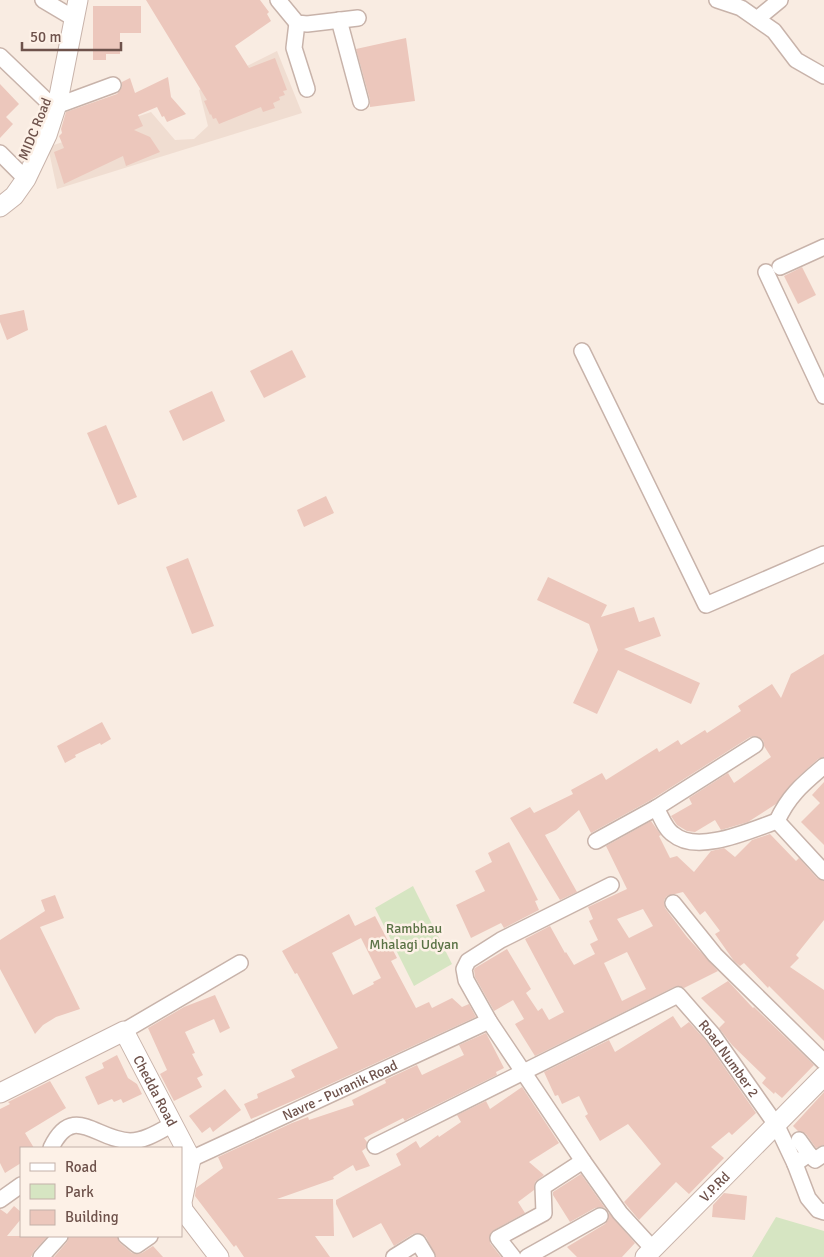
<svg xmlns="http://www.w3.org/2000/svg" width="824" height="1257" viewBox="0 0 824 1257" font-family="Signika,sans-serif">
  <rect width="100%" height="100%" fill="#f9ece2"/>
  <path fill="#f0ddd1" d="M277,51l25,62 -245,76 -9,-42 103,-35 24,28 19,-1 14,-13 -9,-36z"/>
  <path fill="#d6e5c2" d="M413,886l39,78 -38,22 -39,-78z
    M776,1217l48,14v26h-72z"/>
  <path fill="#ecc7bc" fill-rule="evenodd" d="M146,0h114l9,12 -2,2 4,7 -36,25 14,22 26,-10 12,32 -4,1 2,4 -6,2 1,3 -7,3 2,5 -12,4 -2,-5 -42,17 -3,-6 -3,1 -2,-5 -1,1 -6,-14 3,-1z
    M93,6h48v27h-21v21h-14v6h-13z
    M406,38l9,63 -45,6v-7l-14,-51z
    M168,77l3,20 15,17 -19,8 -3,-6 -2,1 -5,-10 -19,8 5,11 -9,4 16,7 10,15 -34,14 -3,-10 -59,28 -10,-32 10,-4 -5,-12 3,-3 -1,-4 5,-17 51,-18 5,-7v-5l8,-4 5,15z
    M0,84l19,20 -13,13 7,7 -13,14z
    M802,267l14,28 -18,9 -14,-28z
    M24,310l4,20 -21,10 -7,-18v-7z
    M292,350l14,27 -42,21 -14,-27z
    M212,391l13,30 -42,20 -14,-30z
    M106,425l31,72 -19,8 -31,-72z
    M326,496l8,17 -30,14 -7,-17z
    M188,558l26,68 -22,8 -26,-67z
    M548,577l59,28 -6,12 33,-10 5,15 15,-5 7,19 -37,13 76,34 -9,21 -73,-34 -21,44 -24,-11 25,-53 -9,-26 -52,-24z
    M824,654v103l-6,2 -21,19 -21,26 -28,18 -27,8 -6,-10 -20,12 -8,-1 -10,-6 -6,-9 21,-12 -3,-6 39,-25 6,10 37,-26 -7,-11 -1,-6 -8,-4 -5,1 -99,63 -60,33 -12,-23 -23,20 -11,5 32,57 -17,8 -50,-82 20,-11 4,6 39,-19 -2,-4 31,-17 4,7 51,-32 2,4 19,-12 3,5 24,-15 2,3 34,-22 -3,-5 34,-22 9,14 10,-24z
    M102,722l9,17 -10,6 -1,-2 -25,12 1,2 -11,6 -8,-17z
    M824,782v63l-23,-23 19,-19 -8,-8z
    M651,821l10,14 -2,1 11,22 7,-2 17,16 17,-21 13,-3 11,9 17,-17 18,-6 26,27 3,-3 18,20 7,3v39l-28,35 3,3 -9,9 34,23v51l-55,-55 -1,2 -24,-25 -4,3 -6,-5 -19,-27 5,-3 -15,-20 -5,4 -17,-23 -16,4 -3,4 1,8 22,29 31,34 -34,17 -6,-2 -4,1 -139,69 -20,-32 9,-5 -11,-19 -19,11 -19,-34 -1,-7 1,-2 32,-19 24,40 -5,4 12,18 4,-3 7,12 15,-8 -39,-73 25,-13 15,27 1,-1 8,13 21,-11 -5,-10 8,-4 -9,-19 4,-2 -5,-12 39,-18 -21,-43zM643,909l10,17 -24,12 -12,-19zM627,952l19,37 -24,12 -18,-38z
    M509,842l29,58 -3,1 4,9 -35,18 -3,-5 -30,15 -15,-33 29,-14 -10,-20 17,-9 -4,-9z
    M55,895l9,23 -24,9 40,82 -24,8 -13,8 -8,9 -35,-65v-29l45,-29 -4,-11z
    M349,914l6,12 20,-10 22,42 -6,3 25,47 13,-6 3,6 20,-10 10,9 7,-3 7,13 -172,79 -53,23 -7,-15 14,-6 -1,-4 38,-17 -4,-7 47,-22 -41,-75 -2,1 -13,-23zM361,938l20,40 -8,4 1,2 -21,11 -21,-42z
    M728,981l25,27 1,-1 60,58 -32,33 -7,-6 -1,2 -12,-11 4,-5 -34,-33 -13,-17 6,-6 -24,-24z
    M215,995l15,33 -10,5 -6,-14 -29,13 10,21 -3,1 11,21 -6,3 5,9 -28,14 -14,-27 7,-4 -19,-42 36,-21z
    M673,1016l8,12 8,-6 17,19 50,72 -24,22 -3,-3 -18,15 13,11 -35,36 -13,-12 -37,38 -15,-18 37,-38 -33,-40 -28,17 -15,-25 3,-2 -9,-18 -17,8 -4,-9 -3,1 -11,-24 65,-32 6,12z
    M486,1033l18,35 -8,4 1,3 -89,44 -3,2 -2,-3 -39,20 3,4 -1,6 -4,3 8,15 -14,5 -3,-6 -20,12 1,2 -57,20h56l1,37h-19l15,21h-86l-8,-12 -2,2 -39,-51 1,-8 27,-20 -5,-11 74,-34 16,-6 1,3 45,-15 -2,-5 34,-17 -1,-3 32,-15 5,10 42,-20 -5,-10z
    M117,1055l11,23 9,6 5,10 -19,9 -2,-4 -7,3 -2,-3 -14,6 -13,-28 19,-9 -2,-5z
    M50,1081l16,27 -41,25 9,15h-13v15l-16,10 -5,-10v-54l10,-5 -2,-2z
    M522,1087l37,56 -30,19 15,13 -9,7 -1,8 -16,12 7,11 -31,17 -4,4v9l11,14h-65l-10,-20 -8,-4 -5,1 -19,12 -13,-23 -28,15 -17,-34v-4l65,-35 -5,-11 20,-13 4,7 18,-13 1,2 22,-15 -4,-7 29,-14 4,8z
    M225,1089l16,21 -28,22 -3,-5 -8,6 -13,-17z
    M824,1092v53l-8,3 -10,-14 -8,-3 -5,-5z
    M581,1174l24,34 -4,-1 -6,1 -25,14 -17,-27v-3z
    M724,1193l23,3 -2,24 -33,-3 1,-12z
    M14,1206l7,6v7l-14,17h41l-14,15 -3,6h-31v-48l7,5z
    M609,1213l26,30 -13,14h-45l-10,-10 38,-23 3,-4z
    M69,1236h48l3,7 12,10 5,1 5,-1 11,-7 10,11h-109l13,-15z"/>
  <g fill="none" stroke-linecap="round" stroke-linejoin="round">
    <defs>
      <g id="minor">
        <path d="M43,0l32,19"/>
        <path d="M278,0l19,23 10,1 51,-6"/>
        <path d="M717,0l24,8 33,23 22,29 28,16"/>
        <path d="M757,19l23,-19"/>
        <path d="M339,20l22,82"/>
        <path d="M297,23l-3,25 13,41"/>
        <path d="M0,56l48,46 8,4 57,-21"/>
        <path d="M0,153l26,26"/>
        <path d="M780,267l44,-20"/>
        <path d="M766,272l58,124"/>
        <path d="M582,351l124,254 118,-51"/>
        <path d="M656,808c5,8 9,21 17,26 24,21 78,-4 104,-13l47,51"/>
        <path d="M777,821c12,-26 26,-37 47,-55"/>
        <path d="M596,841l60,-33 99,-63"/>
        <path d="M611,885l-110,55 -33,21 -4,8 2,11 23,41 94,140 37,52 33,36"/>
        <path d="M673,903l42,52 109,107"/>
        <path d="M124,1031l116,-68"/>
        <path d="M799,1140l10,14"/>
        <path id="s1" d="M375,1146l303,-151 35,40 64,91 18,38 13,34 10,12 6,2"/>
        <path d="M51,1148c22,-46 45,-8 79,-7 15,0 30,-10 43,-17"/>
        <path id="s2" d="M191,1159l298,-138"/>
        <path d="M795,1164l14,-10 6,6 9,-6"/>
        <path d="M0,1200l21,-15"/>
        <path d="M126,1236l11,9 13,-9"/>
        <path d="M41,1257l19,-21"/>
        <path d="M394,1257l24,-15 9,15"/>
        <path d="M513,1257l-15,-19 46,-25 -1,-26 40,-26"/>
        <path d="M527,1257l73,-41"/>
      </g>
      <g id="tertiary">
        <path d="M0,207l14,-11 12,-17 21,-44 11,-34 20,-101"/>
        <path id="s3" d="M0,1093l124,-62 67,128 -9,43 1,8 36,47"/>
        <path id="s4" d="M645,1257l179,-181"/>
      </g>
    </defs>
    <use href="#minor" stroke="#c8b3aa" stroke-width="18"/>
    <use href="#tertiary" stroke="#c8b3aa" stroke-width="21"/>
    <use href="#minor" stroke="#fff" stroke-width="15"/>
    <use href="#tertiary" stroke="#fff" stroke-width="19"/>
  </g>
  <g text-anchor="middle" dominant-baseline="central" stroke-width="5" stroke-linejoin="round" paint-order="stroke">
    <g font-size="14" fill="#6e524b" stroke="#fdf1e7">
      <text transform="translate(35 129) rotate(-68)">MIDC Road</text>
      <text stroke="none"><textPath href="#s1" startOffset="420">Road Number 2</textPath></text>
      <text stroke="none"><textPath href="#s2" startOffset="164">Navre - Puranik Road</textPath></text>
      <text stroke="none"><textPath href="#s3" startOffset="206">Chedda Road</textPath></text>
      <text stroke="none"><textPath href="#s4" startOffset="99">V.P.Rd</textPath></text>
    </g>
    <g font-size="14" fill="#5a7245" stroke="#fdf1e7">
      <text x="414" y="928">Rambhau<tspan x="414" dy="16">Mhalagi Udyan</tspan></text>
    </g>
  </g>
  <rect x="20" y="1147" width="162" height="90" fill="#fdf1e7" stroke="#c4b1a9"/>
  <rect x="30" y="1163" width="25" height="8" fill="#ffffff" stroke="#c4b1a9"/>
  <text x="65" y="1172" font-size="15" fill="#6e524b">Road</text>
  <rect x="30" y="1184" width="25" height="15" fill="#d6e5c2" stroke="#c4b1a9"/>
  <text x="65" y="1197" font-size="15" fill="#6e524b">Park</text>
  <rect x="30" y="1210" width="25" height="15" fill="#ecc7bc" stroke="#c4b1a9"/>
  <text x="65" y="1222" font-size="15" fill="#6e524b">Building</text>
  <path d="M22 42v8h99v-8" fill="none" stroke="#6e524b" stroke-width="2.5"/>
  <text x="30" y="42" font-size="15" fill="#6e524b" stroke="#fdf1e7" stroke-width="4" paint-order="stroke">50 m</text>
</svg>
